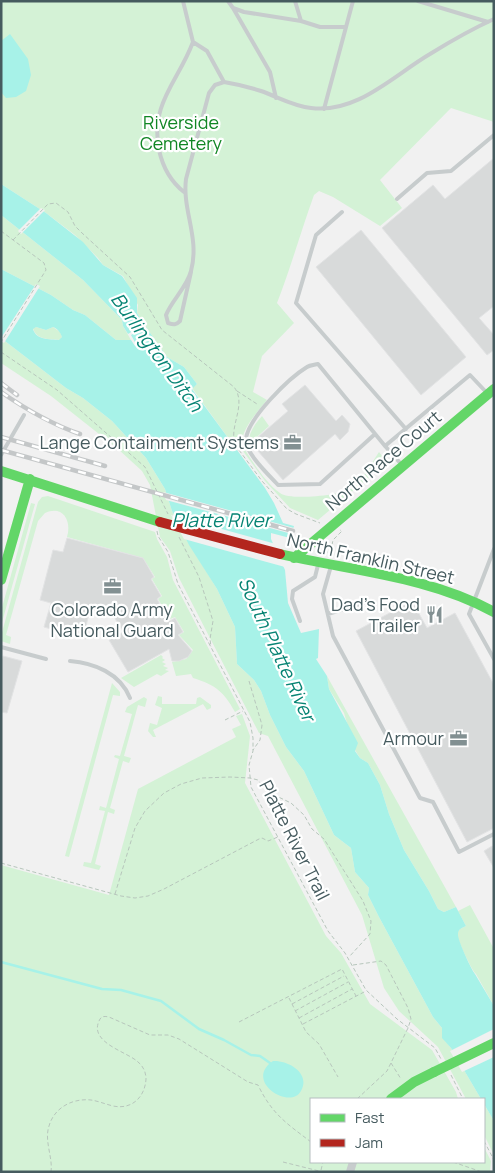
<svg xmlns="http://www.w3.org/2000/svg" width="495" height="1173" viewBox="0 0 495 1173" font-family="Manrope,sans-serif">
  <rect width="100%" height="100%" fill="#f1f1f1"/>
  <path fill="#d4f2d6" d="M1,1h493v121l-43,-14 -71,72 22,28 -22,18 -47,-29 -14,-6 -5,4c-13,36 -23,72 -37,108l17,20 -32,33 -9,36 14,8c-9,11 -27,31 -25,45 10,16 23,37 38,48 10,8 61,2 71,-4 11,-6 21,-27 28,-37l8,10 -69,58 -28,-12 -25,-27 -28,-38 -3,3 -42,-58 5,-4 -13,-17 -17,-10 -21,-30 -9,-14 1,-8 -15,-29 -20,-11 -5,-7 -23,-23 -29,-22 -45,-29z
    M1,215l82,65 39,40 1,6 8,14h-15l-31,-25 -12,-5 -22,-15 -50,-26z
    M36,327l10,3 7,-3 7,5 2,5 -2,3c-11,-1 -24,0 -27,-12z
    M1,338l65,50 17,10 29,23 34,37 19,31 7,22 18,34 27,44 18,38 2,37 17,16 7,11 9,24 16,32 18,24 30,64 17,13 4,24 14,16 -1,7 11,22 54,100 9,11 1,10 8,10 30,51h-15l-28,-52 -39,-36 -15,-23 -22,-73 -94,-179 -9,-3 -80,-155 -9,-27 -10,-14 -10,-52 -8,-14 -24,-22 -67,-53 -50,-33z
    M262,416l7,10 -20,18c-1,-11 6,-20 13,-28z
    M48,496l107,36 2,7 10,18 6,23 67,129 -5,3c-11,-20 -19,-27 -42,-34l-2,-4 -15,2 -4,-14 14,-3 7,-9 -14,-15 5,-3 -9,-15 -5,2 -12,-20 4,-3 -10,-17 3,-2 -12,-19 -76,-21c5,-16 -4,-32 -22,-24l-7,8 -32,114 5,2 -1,7 -9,-3v-5l37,-134 4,-5z
    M31,503l4,1 -34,122v-15z
    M161,655l2,2 -1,1 3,2 -3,2 4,2 -3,2 5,2 -3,2 4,1 -8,5 -4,-2 -23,13 -13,-9z
    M327,676l129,231 -12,5 -6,-3 -9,-18 -25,-41 -15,-36 -9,-29 -12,-22 -8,-5 -5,-8 -11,-37 -15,-24z
    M112,683l8,9v4l-7,-1 -44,162 -4,-1z
    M158,696l4,1v7h34l1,-6 3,-1 11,8v3l-4,2 -4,-6 -50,26 3,7h-3l-5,-6 2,-8 7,2 5,-17 -7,-3z
    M144,697l3,2 -2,8 -7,-2 -14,51 7,2 -2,5 -6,-2 -13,47 5,2 -1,4 -6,-2 -13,52 6,2 -2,4 -16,-4 1,-4 7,1 14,-52 -6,-1 1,-4 6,2 13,-49 -5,-2 1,-2 5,1 12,-42 -7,-2 2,-5z
    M242,714l8,22 -5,47 81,153 15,17 29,51 62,46 24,42 2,7h-147v63h173v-15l7,14 -1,11h-489v-307l108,30 29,-106 98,-52 -4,-8 9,-4 -5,-9z
    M470,905l24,44v57l-18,-32c-4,-3 -19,-35 -19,-40 1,-5 5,-6 9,-8l-8,-15z
    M484,1104l10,17v34l-10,-20z"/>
  <path fill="#a7f2e8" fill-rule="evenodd" d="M10,34l18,25 3,16 -5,16 -10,6 -10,1 -5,-6v-51z
    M1,184l45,29 37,29 20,23 19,11 15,22v15l7,11 -16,10 -5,-8 -1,-6 -39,-40 -82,-65z
    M1,269l50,26 22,15 12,5 31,25h15l4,6 1,-2 -5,-9 15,-8 21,30 17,10 13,17 -5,5 73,99 9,15 9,20 11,3 -4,12 -19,-5v6l14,31 3,33 13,30 18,-4 -1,29 -2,1 11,17 2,13 29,54 -3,8 5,7 8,5 12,22 9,29 15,36 25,41 9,18 6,3 12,-5 10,19c-4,2 -8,3 -8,8 -1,5 14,37 17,40l19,32v115l-10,-17v-5h-3l-30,-51 -9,-10v-10l-9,-11 -54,-100 -11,-22 1,-7 -14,-16 -4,-24 -17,-13 -30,-64 -18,-24 -16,-32 -9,-24 -7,-11 -17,-16 -2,-37 -18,-38 -28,-44 -17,-34 -7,-22 -19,-31 -34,-37 -29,-23 -17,-10 -65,-50zM36,327l10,3 7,-3c5,2 7,5 9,10l-3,3c-10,-1 -23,0 -26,-11z
    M273,1061c15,-1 38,12 28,30 -11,20 -58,-10 -28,-30z"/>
  <path fill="#f1f1f1" d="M41,208l4,2 -24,24 -3,-3z
    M36,284l4,2 -36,57 -3,-2v-3z
    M163,492l131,36 -2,6 -126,-34z
    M171,515l105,29 9,23 -101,-28z
    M494,1029v28l-32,15 -12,-21z"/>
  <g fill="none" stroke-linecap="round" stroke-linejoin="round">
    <path stroke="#a7f2e8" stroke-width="2.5" d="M1,962l101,27 19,1 40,11 38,28 25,11 27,15 9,1 10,7"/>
  </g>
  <path fill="#d8dada" stroke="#e2e3e4" d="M494,158v148l-15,12 15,17v15l-7,5 -105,-127 51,-43 12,14z
    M361,230l105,127 -45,38 -105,-128z
    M305,385l31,36 6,-6 8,9 -2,8 -8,8 -5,-6 -52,46 -32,-37 37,-32 -6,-7z
    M67,538l76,20 11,19 -3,2 10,17 -4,3 13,22 5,-3 8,14 -5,3 14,16 -4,6 -9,4h-7l-3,-12 -41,23 -19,-32 14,-8 -10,-17 -23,-6 -4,17 3,1 -3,12 -42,-12 7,-24 -11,-3 13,-50 10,2z
    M412,601l15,27 28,-15 39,72v143l-27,14 -111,-211z
    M3,656l19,5 -15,52 -6,-1v-51z
    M492,846l2,4v18l-10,-17z"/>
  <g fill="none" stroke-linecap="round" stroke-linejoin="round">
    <path stroke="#b7c6bc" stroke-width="1" stroke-dasharray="4 2.5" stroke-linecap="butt" d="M1,231l43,32 2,7 -45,72
      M13,240l35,-36 8,-1 12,9 7,14 7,7 48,44 32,53 72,57c14,18 -7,41 2,59l26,35 25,28 9,5 24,9
      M1,352l56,38 88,77 23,47
      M237,391l20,13
      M157,531l1,5 10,16 10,32 72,138 3,16v13l-4,14 2,22 77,144 17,22 21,37 31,29 38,29 6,11
      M179,537l20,40 14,44 -3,18 1,8
      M324,554l7,-4 2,-10 9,-9 -2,-1
      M249,681l13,44 -2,15 -7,10
      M225,720l18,-9
      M1,863l120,33 14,2 13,-2 16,-7 95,-50 3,-1 6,3 10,-4
      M115,894l20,-66 10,-17 19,-18 17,-9 21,-6 28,-1 20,1 8,2 10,12 23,11 13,12 8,14 12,10 39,62 8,20 -1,13 -21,23
      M353,965l28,-4 5,4 22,43 3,11 -3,9 -21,43 -30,28
      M289,998l17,34 13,12 19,33
      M292,1004l52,-28
      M295,1011l53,-29
      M299,1018l53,-29
      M239,1022l103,-53 14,27
      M303,1024l63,-33
      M391,1063l10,16
      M451,1075l12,24
      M484,1141l10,19
      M283,1162l40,10
      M453,1162l29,10
      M321,1170l2,-8
      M51,1172c2,-15 -7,-31 -2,-46 5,-18 23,-28 42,-26 7,1 14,4 22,6 19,4 32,-9 33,-27 0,-7 -3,-13 -8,-17 -10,-10 -49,-19 -39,-41 2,-5 5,-5 10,-4l41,18h18l11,4 69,43 10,3c14,29 28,38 53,57
      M494,1172v-1"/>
    <path stroke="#c7cccd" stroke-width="4" d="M183,1l10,41 14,9 17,31c12,2 25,5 37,9 17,6 32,15 50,17 46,6 83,-33 119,-54 21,-13 42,-25 64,-35
      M228,1l5,7 11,4 57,9
      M295,1l6,20 19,6h26
      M418,1l70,21
      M233,8l37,64 6,26
      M324,109l29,-108
      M184,192c-14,-11 -21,-24 -25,-42 -9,-47 19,-68 34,-108
      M397,199l30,-26 24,-2 43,-36
      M342,212l-26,23 -20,68 110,126
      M191,272l-11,49c-4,4 -6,4 -12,2l-2,-8c6,-15 21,-28 25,-44 9,-33 -9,-61 -5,-92l23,-86 6,-8 9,-3
      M375,434l-55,50 -42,1c-8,-9 -34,-33 -32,-46 2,-21 43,-61 61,-72 3,-2 7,-2 11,-3l67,82
      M1,455l23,-40
      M402,465l-17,-19 85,-71 17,18
      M494,549l-25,65 25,45
      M331,566l-8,28 10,42 87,162 13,4 26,50 35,-18
      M328,614l38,-12
      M300,621l-8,-22 1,-8 22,-14 3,-12
      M1,647l45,12
      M70,661c24,2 50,12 60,37"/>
    <path stroke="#c7cccd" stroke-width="8" d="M350,1172l3,-10"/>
    <path stroke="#63d668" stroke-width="10" d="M1,471l159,51
      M280,554c72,17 148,22 214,58
      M294,558l200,-169
      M1,580l29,-101
      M391,1099l23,-17 20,-10"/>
    <defs>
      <path id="rail" d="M1,383l16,12
        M1,392c26,18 50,32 79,42
        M1,437l104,29
        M1,450l292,81"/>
    </defs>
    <use href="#rail" stroke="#c4c7c8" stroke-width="4.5"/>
    <use href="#rail" stroke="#fff" stroke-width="2.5" stroke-dasharray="8" stroke-linecap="butt"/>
    <path stroke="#63d668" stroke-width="10" d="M434,1072l60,-29"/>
    <path stroke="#b3261e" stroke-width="10" d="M160,522l120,32"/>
  </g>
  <defs>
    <symbol id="office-bare" viewBox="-9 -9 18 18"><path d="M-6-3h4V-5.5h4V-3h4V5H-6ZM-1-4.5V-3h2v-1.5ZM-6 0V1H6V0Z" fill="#829092" stroke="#fff" stroke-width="2.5" paint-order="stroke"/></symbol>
    <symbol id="restaurant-bare" viewBox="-9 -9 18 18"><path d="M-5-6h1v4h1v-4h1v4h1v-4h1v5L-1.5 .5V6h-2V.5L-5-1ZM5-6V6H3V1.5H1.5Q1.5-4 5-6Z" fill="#829092" stroke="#fff" stroke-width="2.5" paint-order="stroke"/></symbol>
  </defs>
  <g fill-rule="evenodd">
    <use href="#office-bare" x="280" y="430" width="25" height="25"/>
    <use href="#office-bare" x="100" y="574" width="25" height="25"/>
    <use href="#restaurant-bare" x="422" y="602" width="25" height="25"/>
    <use href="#office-bare" x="446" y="726" width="25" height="25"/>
  </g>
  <g text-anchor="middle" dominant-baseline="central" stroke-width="4.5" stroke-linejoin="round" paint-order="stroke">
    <g font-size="18" fill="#118624" stroke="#fff">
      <text x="181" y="122">Riverside<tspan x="181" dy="21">Cemetery</tspan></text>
    </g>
    <g font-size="18" fill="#465b5f" stroke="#fff" text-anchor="end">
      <text x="279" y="442">Lange Containment Systems</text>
      <text x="420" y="604">Dad's Food<tspan x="420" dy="21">Trailer</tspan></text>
      <text x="112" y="609" text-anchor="middle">Colorado Army<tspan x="112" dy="21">National Guard</tspan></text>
      <text x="444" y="738">Armour</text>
    </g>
    <g font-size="18" fill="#465b5f" stroke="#fff">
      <text transform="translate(383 460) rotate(-40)">North Race Court</text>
      <text transform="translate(371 558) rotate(13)">North Franklin Street</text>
      <text transform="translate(295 840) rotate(63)">Platte River Trail</text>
    </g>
    <g font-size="19" font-style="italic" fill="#078474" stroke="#fff">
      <text transform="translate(157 352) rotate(54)">Burlington Ditch</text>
      <text x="221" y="520">Platte River</text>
      <text transform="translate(277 649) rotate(65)">South Platte River</text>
    </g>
  </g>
  <rect width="495" height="1173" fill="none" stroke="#465b5f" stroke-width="5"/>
  <rect x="310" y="1098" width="175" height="65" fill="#ffffff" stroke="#b5bdbf"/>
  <rect x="320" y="1114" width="25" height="8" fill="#63d668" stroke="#b5bdbf"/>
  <text x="355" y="1123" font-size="15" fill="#465b5f">Fast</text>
  <rect x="320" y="1139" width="25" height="8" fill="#b3261e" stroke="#b5bdbf"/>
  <text x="355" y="1148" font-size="15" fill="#465b5f">Jam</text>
</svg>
